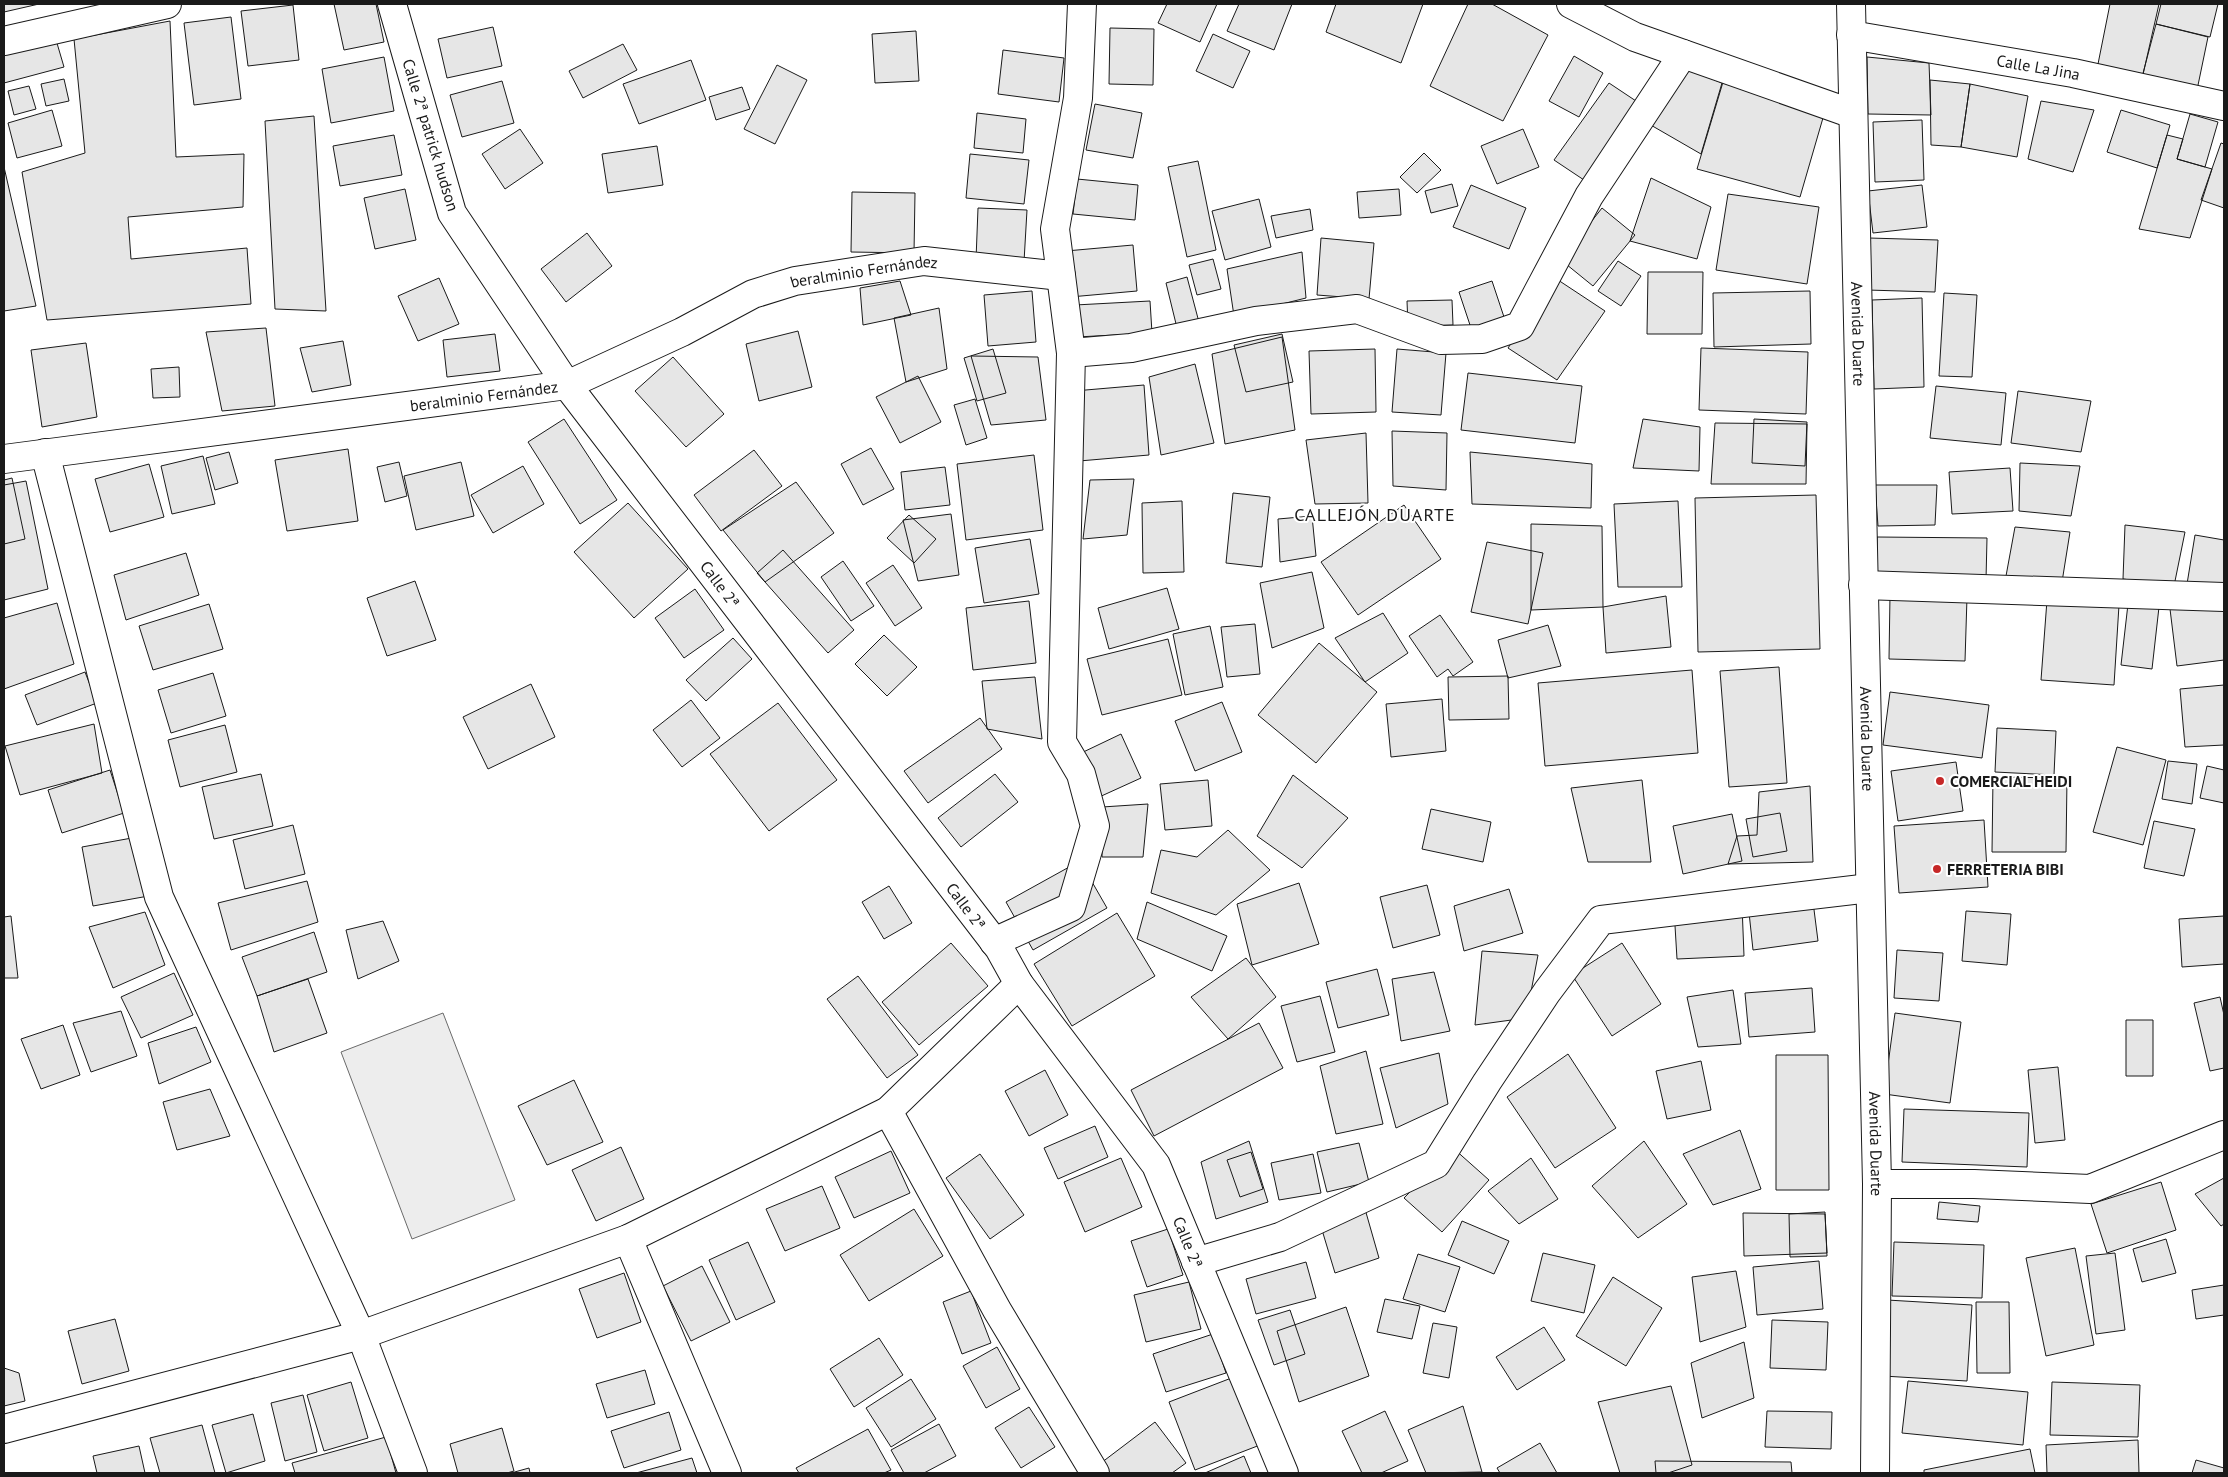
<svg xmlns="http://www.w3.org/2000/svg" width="2228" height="1477" viewBox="0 0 2228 1477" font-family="'PT Sans',sans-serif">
  <rect width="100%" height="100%" fill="#fff"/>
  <path fill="#ededed" stroke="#6a6a6a" d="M443,1013l72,187 -103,39 -71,-187z"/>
  <path fill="#e6e6e6" stroke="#1a1a1a" d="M4,4h35l-35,8z
    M334,4h42l8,38 -40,8z
    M1167,4h50l-17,38 -42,-19z
    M1239,4h53l-18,46 -47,-19z
    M1336,4h87l-22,59 -75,-31z
    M1468,4h24l56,31 -45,86 -73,-35z
    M2110,4h49l-17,75 -44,-15z
    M2161,4h57l-8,33 -54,-13z
    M293,5l6,55 -51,6 -7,-55z
    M231,17l10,82 -47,6 -10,-82z
    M170,21l6,136 68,-3 -1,53 -115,10 3,42 116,-11 4,56 -204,16 -25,-148 63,-19 -11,-114z
    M2156,24l52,13 -11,53 -55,-13z
    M493,27l9,39 -55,12 -9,-39z
    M1110,28l44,1 -1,56 -44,-1z
    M916,31l3,50 -44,2 -3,-49z
    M54,33l10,34 -60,16v-36z
    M1213,34l37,17 -17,37 -37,-17z
    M623,44l14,26 -54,28 -14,-27z
    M1003,50l61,8 -5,44 -61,-8z
    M1574,56l29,17 -24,44 -30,-16z
    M384,57l10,54 -63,12 -9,-54z
    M1867,57l62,6 2,52 -63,-1z
    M691,60l15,40 -67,24 -16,-40z
    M777,65l30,15 -32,64 -31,-15z
    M1688,69l34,14 -21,71 -52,-30z
    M64,79l5,22 -23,5 -5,-22z
    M1930,80l40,4 -9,63 -30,-2z
    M502,81l12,42 -52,14 -12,-42z
    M1723,82l102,29 -25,86 -103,-28z
    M1609,83l33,22 -55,77 -33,-22z
    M1970,84l58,12 -11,61 -56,-10z
    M29,86l7,23 -22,6 -6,-24z
    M742,87l8,22 -34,11 -7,-23z
    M2041,101l53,9 -21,62 -45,-13z
    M1095,104l47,9 -9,45 -47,-8z
    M52,110l10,36 -45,12 -9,-35z
    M2121,110l49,15 -13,43 -50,-16z
    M977,113l49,6 -3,34 -49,-5z
    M2190,114l28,8 -13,45 -28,-8z
    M314,116l12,195 -51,-2 -10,-188z
    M1922,120l2,60 -49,2 -2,-60z
    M520,129l23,34 -38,26 -23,-35z
    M1523,129l16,38 -42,17 -16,-38z
    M394,135l8,40 -62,11 -7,-40z
    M2167,135l16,4 -6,20 35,10 -22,69 -51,-9z
    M2221,143l3,1v64l-23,-8z
    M657,146l6,39 -55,8 -6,-39z
    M1424,153l17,17 -24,23 -17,-16z
    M970,154l59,6 -5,44 -58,-6z
    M1198,161l18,89 -29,7 -19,-90z
    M4,167l32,139 -32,5z
    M1651,178l60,29 -14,52 -67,-18z
    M1077,179l61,6 -3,35 -62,-6z
    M1452,184l6,22 -27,7 -6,-22z
    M1471,185l55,23 -17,41 -56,-22z
    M1922,185l5,42 -54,6 -5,-42z
    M405,189l11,51 -41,9 -11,-51z
    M1399,189l2,26 -42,3 -2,-26z
    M852,192l63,1 -1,60 -63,-1z
    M1728,194l91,13 -12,77 -91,-14z
    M1259,199l12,48 -46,13 -13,-49z
    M978,208l49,2 -3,52 -48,-2z
    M1602,208l33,27 -42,51 -32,-26z
    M1310,209l3,21 -37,8 -5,-22z
    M587,233l25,33 -46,36 -25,-33z
    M1321,238l53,5 -5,56 -52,-4z
    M1869,238l69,2 -3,52 -68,-2z
    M1133,245l4,46 -67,6 -4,-46z
    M1302,252l4,46 -72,18 -7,-47z
    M1213,259l8,30 -24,6 -8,-30z
    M1618,261l23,15 -20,30 -23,-15z
    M1648,272h55l-1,62h-55z
    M1187,277l13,49 -22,6 -12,-49z
    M439,278l20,46 -41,17 -20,-45z
    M1555,278l50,33 -48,69 -49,-32z
    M900,281l11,34 -48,10 -3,-37z
    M1492,281l12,36 -33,11 -12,-36z
    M1032,291l4,51 -48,4 -4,-51z
    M1810,291l1,53 -97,3 -1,-54z
    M1944,293l33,2 -5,82 -33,-1z
    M1922,298l2,89 -50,2 -2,-89z
    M1452,300l1,25 -45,1 -1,-25z
    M1150,301l2,32 -75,4 -2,-32z
    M939,308l8,61 -41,13 -12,-64z
    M266,328l9,78 -53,5 -16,-79z
    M798,331l14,56 -53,14 -13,-57z
    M495,334l5,37 -53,6 -4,-37z
    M1282,334l11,48 -47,10 -12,-47z
    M1282,337l13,93 -70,14 -13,-90z
    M343,341l8,44 -39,7 -12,-44z
    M86,343l11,74 -55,10 -11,-77z
    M1701,348l107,4 -2,62 -107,-4z
    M993,349l13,44 -29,8 -13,-43z
    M1375,349l1,63 -65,2 -2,-63z
    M1397,349l49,4 -5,62 -49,-3z
    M971,356l67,1 8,63 -55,5z
    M673,357l51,57 -38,33 -51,-56z
    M1195,364l19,79 -53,12 -12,-78z
    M179,367l1,30 -27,1 -2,-29z
    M1468,373l114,13 -7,57 -114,-13z
    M918,376l23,46 -41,21 -24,-46z
    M1144,385l5,70 -70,6 -5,-70z
    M1936,386l70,7 -5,52 -71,-7z
    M2018,391l73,10 -10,51 -70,-9z
    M975,399l12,39 -21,7 -12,-40z
    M564,419l53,81 -37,24 -52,-82z
    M1643,419l57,8 -1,44 -66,-3z
    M1754,419l53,3 -2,44 -53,-3z
    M1715,423l92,1 -1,60h-95z
    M1392,431l55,2 -1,57 -53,-4z
    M1366,433l2,70 -53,1 -9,-64z
    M871,448l23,41 -31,16 -22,-41z
    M348,449l10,72 -71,10 -12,-71z
    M754,450l28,36 -61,45 -27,-36z
    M229,452l9,31 -23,7 -9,-32z
    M1470,452l122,12 -1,44 -119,-4z
    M1034,455l9,75 -77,10 -9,-76z
    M203,456l12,48 -43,10 -11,-48z
    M399,462l8,34 -22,6 -8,-35z
    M461,462l13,54 -58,14 -12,-54z
    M2020,463l60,3 -9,50 -52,-5z
    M149,464l15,53 -54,15 -15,-53z
    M523,466l21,38 -51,29 -22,-38z
    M945,467l5,38 -45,5 -4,-38z
    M2010,468l3,43 -61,3 -3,-42z
    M12,478l13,61 -21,5v-64z
    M1134,479l-7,56 -44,4 7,-59z
    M26,481l22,108 -44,11v-115z
    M796,482l38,51 -69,49 -42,-52z
    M1875,485h62l-2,40 -57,1z
    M1233,493l37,4 -8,70 -36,-4z
    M1816,495l4,154 -122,3 -3,-154z
    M1182,501l2,71 -41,1 -1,-70z
    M1678,501l4,86h-64l-4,-83z
    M628,503l60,66 -54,49 -60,-66z
    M1404,505l37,54 -83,56 -37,-53z
    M951,514l8,61 -41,6 -15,-61z
    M909,515l27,24 -22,24 -27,-25z
    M1312,516l4,40 -36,6 -2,-43z
    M1531,524l71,2 1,81 -72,3z
    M2125,525l60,7 -11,54 -51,-7z
    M2015,527l55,5 -8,50 -56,-6z
    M2195,535l29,5v50l-37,-6z
    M1877,537l110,1 -1,42 -109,-1z
    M1030,539l9,55 -55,9 -9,-55z
    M1487,542l56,11 -15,71 -57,-12z
    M783,550l71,80 -26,23 -71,-80z
    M186,553l13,42 -73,25 -12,-45z
    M843,561l31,45 -23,15 -30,-44z
    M893,565l29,43 -27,18 -29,-43z
    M1312,572l12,56 -52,20 -12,-65z
    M415,581l21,59 -49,16 -20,-58z
    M1167,588l12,41 -70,20 -11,-41z
    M695,589l29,41 -40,28 -29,-40z
    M1890,595l77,2 -2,64 -76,-2z
    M1666,596l5,51 -65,6 -3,-46z
    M2047,600l72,5 -5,80 -73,-5z
    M1029,601l7,62 -63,7 -7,-62z
    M2224,602v58l-47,6 -7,-57z
    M57,603l17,61 -70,25v-71z
    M209,604l14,45 -70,21 -14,-44z
    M2128,604l31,3 -7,62 -31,-4z
    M1383,613l25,40 -43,29 -30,-44z
    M1440,615l33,47 -20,14 -5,-7 -11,8 -28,-41z
    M1255,624l5,50 -33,3 -6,-50z
    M1548,625l13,41 -53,12 -10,-38z
    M1210,626l13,61 -38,8 -12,-61z
    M884,635l33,32 -30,29 -32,-32z
    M733,638l19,21 -46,42 -20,-21z
    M1168,639l14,56 -80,20 -15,-56z
    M1319,643l58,49 -61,71 -58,-48z
    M1779,667l8,116 -58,4 -9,-116z
    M1692,670l6,83 -153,13 -7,-83z
    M85,672l12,31 -60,22 -12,-30z
    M213,673l13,43 -55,17 -13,-43z
    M1508,676l1,43 -60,1 -1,-43z
    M1035,677l7,62 -55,-10 -5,-48z
    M531,684l24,53 -67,32 -25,-52z
    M2224,685v60l-39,2 -5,-58z
    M1890,692l99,13 -7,53 -99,-13z
    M1442,699l4,52 -55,6 -5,-53z
    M691,700l29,38 -38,29 -29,-37z
    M1222,702l20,50 -47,19 -20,-50z
    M778,703l59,77 -68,51 -59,-77z
    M980,718l22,31 -74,54 -24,-32z
    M94,724l8,49 -82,22 -15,-49z
    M225,725l12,47 -57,15 -12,-47z
    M1997,728l59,3 -2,44 -59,-3z
    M1121,734l20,44 -44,20 -20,-43z
    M2117,747l49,13 -23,85 -50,-13z
    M2168,761l29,3 -5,40 -30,-5z
    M1956,762l7,49 -65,10 -7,-50z
    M2207,766l17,4v33l-24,-5z
    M110,770l14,43 -62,20 -14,-43z
    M261,774l12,52 -59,13 -12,-52z
    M995,774l23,28 -57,45 -23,-29z
    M1293,775l55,43 -46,50 -45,-32z
    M1993,777l74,1 -1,74h-74z
    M1208,780l4,46 -47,4 -5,-46z
    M1642,780l9,82h-63l-17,-74z
    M1810,786l3,76 -85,2 9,-28 20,-1 2,-43z
    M1148,804l-5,53h-41v-50z
    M1431,809l60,13 -8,40 -61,-13z
    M1780,813l7,38 -34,6 -7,-38z
    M1732,814l10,47 -59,13 -10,-48z
    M1984,820l4,67 -89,6 -5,-67z
    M2154,821l41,8 -11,47 -40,-8z
    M293,825l12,49 -60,15 -12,-49z
    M1228,830l42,40 -54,45 -65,-22 10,-43 36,7z
    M143,836l11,59 -61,11 -11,-59z
    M1080,861l27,47 -74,42 -27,-48z
    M307,881l11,41 -87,28 -13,-47z
    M1299,883l20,61 -67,21 -15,-61z
    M1427,885l13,50 -47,13 -13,-51z
    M889,886l23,37 -28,16 -22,-37z
    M1509,889l14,44 -59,18 -10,-45z
    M1812,894l6,47 -65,9 -5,-47z
    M1147,902l80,34 -15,35 -75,-32z
    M1742,905l2,51 -67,3 -3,-50z
    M1966,911l45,3 -4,51 -45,-4z
    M145,912l20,53 -52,23 -24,-61z
    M1117,913l38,63 -83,50 -38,-62z
    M11,916l7,62h-14v-61z
    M2224,916v48l-42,3 -3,-48z
    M383,921l16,40 -41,18 -12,-49z
    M314,932l13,40 -70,24 -15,-39z
    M951,943l37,43 -69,59 -37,-43z
    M1622,943l39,61 -49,32 -40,-61z
    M1897,950l46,3 -4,48 -45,-3z
    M1482,951l56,4 -12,63 -51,7z
    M1246,958l30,39 -48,42 -37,-42z
    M1377,969l12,46 -51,13 -12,-46z
    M1434,972l16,59 -49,10 -9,-62z
    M174,973l19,42 -52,23 -20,-41z
    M858,976l60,79 -31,23 -60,-79z
    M308,979l19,54 -53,19 -17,-56z
    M1812,988l3,44 -66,5 -4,-44z
    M1733,990l8,54 -43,3 -11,-50z
    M1320,996l15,56 -38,10 -16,-56z
    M2220,997l4,18v53l-14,3 -16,-68z
    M121,1011l16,45 -46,16 -18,-49z
    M1895,1013l66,9 -11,81 -66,-9z
    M2126,1020h27v56h-27z
    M1259,1023l24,45 -129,68 -23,-46z
    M63,1025l17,50 -39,14 -20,-50z
    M196,1027l15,35 -52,22 -11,-41z
    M1366,1051l17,73 -47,10 -16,-68z
    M1439,1053l9,51 -52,24 -16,-60z
    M1568,1054l48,74 -61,40 -48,-71z
    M1776,1055h52l1,135h-53z
    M1701,1061l10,49 -44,9 -11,-48z
    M2058,1067l7,73 -30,3 -7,-73z
    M1045,1070l23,45 -39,21 -24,-45z
    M574,1080l29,62 -56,23 -29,-59z
    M210,1089l20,47 -53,14 -14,-48z
    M1904,1109l125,4 -2,54 -125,-5z
    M1095,1126l13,31 -50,22 -14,-31z
    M1740,1130l21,59 -48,16 -30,-51z
    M1249,1141l19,61 -52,17 -15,-57z
    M1644,1141l43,63 -49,34 -46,-52z
    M1359,1143l10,39 -42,10 -10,-40z
    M621,1147l23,52 -48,22 -24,-51z
    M1453,1148l36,32 -47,52 -38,-34z
    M891,1151l19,42 -56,25 -19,-41z
    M1251,1152l12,37 -23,8 -13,-37z
    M980,1154l44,61 -34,24 -44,-61z
    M1313,1154l8,39 -42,7 -8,-37z
    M1121,1158l21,49 -57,25 -21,-50z
    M1531,1158l27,41 -39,25 -31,-33z
    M2224,1178v46l-3,2 -26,-32z
    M2161,1182l15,48 -69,23 -16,-49z
    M822,1186l18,42 -55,23 -19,-42z
    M1363,1202l16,56 -44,15 -16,-53z
    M1939,1202l41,4 -2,16 -41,-3z
    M914,1209l29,47 -74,45 -29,-46z
    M1825,1212l2,44 -37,1 -1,-43z
    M1743,1213l82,1 2,39 -83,3z
    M1462,1221l47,20 -15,33 -46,-19z
    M1168,1229l15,46 -36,12 -16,-46z
    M2166,1239l10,34 -34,9 -9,-33z
    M748,1242l27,60 -39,18 -27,-60z
    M1894,1242l90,3 -2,53 -90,-2z
    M2075,1248l19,97 -48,11 -20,-98z
    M1543,1253l52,12 -11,48 -53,-12z
    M2115,1253l10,77 -29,4 -10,-78z
    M1418,1254l42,13 -15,45 -42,-13z
    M1819,1261l4,48 -66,6 -4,-48z
    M1306,1262l10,36 -60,16 -10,-35z
    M702,1266l28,56 -39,19 -28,-55z
    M1736,1271l10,56 -46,15 -8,-65z
    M624,1273l17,49 -44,16 -18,-49z
    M1613,1277l49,31 -36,58 -50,-30z
    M1189,1282l12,47 -55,13 -12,-47z
    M2224,1285v30l-28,4 -4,-29z
    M971,1291l20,52 -29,11 -19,-52z
    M1385,1299l35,7 -8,33 -35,-7z
    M1887,1300l85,5 -5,76 -84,-5z
    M1976,1302h33l1,71h-33z
    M1346,1307l23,69 -70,26 -22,-71z
    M1290,1310l15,44 -31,11 -16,-45z
    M115,1319l14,52 -47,13 -14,-53z
    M1772,1320l56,2 -2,48 -56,-2z
    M1433,1323l24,4 -8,51 -26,-5z
    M1544,1327l21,33 -48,30 -21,-33z
    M1213,1334l13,39 -60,19 -13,-38z
    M879,1338l24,37 -49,32 -24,-38z
    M1744,1342l10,56 -52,20 -11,-55z
    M997,1347l23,42 -34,19 -23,-42z
    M4,1368l15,5 6,28 -21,5z
    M645,1370l10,34 -48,14 -11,-34z
    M1234,1377l26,68 -65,25 -26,-68z
    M911,1379l25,40 -45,28 -25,-39z
    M1908,1381l120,11 -5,53 -121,-12z
    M351,1382l17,56 -44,13 -17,-56z
    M2052,1382l88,3 -2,52 -88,-2z
    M1671,1386l21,79 -24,8h-48l-22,-71z
    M303,1395l14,57 -32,9 -14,-58z
    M1463,1406l19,66 -56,1 -18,-43z
    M1029,1407l26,40 -34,21 -26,-40z
    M1385,1411l23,50 -27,12h-19l-20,-42z
    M1767,1411l65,1 -1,37 -66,-2z
    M669,1412l12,38 -57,18 -13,-37z
    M253,1414l12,47 -39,12 -14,-48z
    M1155,1422l31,41 -14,10h-69l-6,-7z
    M939,1424l17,32 -32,17h-20l-13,-23z
    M202,1425l13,48h-55l-10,-35z
    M502,1428l12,43 -7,2h-49l-8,-29z
    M868,1429l23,41 -7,3h-85l-3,-5z
    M386,1437l10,36h-101l-3,-10z
    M2138,1440l1,33h-92l-1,-28z
    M1540,1443l17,30h-57l-3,-5z
    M139,1446l6,27h-48l-4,-17z
    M2030,1449l5,24h-111v-3z
    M1244,1456l7,17h-46z
    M692,1458l5,15h-61z
    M2196,1460l28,8v5h-32z
    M1655,1461l136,1 1,11h-136z
    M529,1468l1,5h-19z"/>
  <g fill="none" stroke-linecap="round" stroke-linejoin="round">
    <defs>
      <g id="minor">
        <path d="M1571,4l64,33 218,77"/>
        <path d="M4,41l163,-37"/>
        <path d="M1071,353l60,-5 125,-27 101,-12 84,31 41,-1 38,-13 69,-130 94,-142"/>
        <path id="s1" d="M567,385l115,-53 71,-38 42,-13 129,-20 137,15"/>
        <path d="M45,453l114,444 202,438 52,138"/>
        <path d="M1863,585l361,12"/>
        <path d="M994,942l77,-35 24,-81 -14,-52 -19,-32 9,-389 -16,-124 23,-131 4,-94"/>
        <path d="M888,1111l109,199 98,163"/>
        <path d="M1877,1184h97l116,5 134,-54"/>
        <path d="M628,1239l99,234"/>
        <path d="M1196,1262l84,-25 156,-73 51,-82 60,-90 54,-72 269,-32"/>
        <path d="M4,1429l357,-94 267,-96 260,-128 131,-127"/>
      </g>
      <g id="secondary">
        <path d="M392,4l60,209 115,172 432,563 20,36 137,181 128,308"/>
        <path id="s2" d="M1851,35l222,38 151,33"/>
        <path id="s3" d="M4,459l563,-74"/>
      </g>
      <g id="primary">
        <path id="s4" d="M1851,4l26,1180 -2,289"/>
      </g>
    </defs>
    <use href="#minor" stroke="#1a1a1a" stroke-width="30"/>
    <use href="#secondary" stroke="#1a1a1a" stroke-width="30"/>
    <use href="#primary" stroke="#1a1a1a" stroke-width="30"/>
    <use href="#minor" stroke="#fff" stroke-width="28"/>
    <use href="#secondary" stroke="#fff" stroke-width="28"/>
    <use href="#primary" stroke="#fff" stroke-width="28"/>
  </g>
  <g fill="#c62828" stroke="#fff" stroke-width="2">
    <circle cx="1940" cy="781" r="5"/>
    <circle cx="1937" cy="869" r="5"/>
  </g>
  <g text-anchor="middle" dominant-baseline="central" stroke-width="4" stroke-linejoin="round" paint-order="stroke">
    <g font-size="16" fill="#1a1a1a" stroke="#fff">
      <text stroke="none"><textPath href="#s2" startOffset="190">Calle La Jina</textPath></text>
      <text transform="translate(431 135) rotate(73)">Calle 2ª patrick hudson</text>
      <text stroke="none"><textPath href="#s1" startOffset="321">beralminio Fernández</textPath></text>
      <text stroke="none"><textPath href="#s4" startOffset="330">Avenida Duarte</textPath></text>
      <text stroke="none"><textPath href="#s3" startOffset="484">beralminio Fernández</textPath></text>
      <text transform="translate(720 584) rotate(53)">Calle 2ª</text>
      <text stroke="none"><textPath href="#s4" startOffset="735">Avenida Duarte</textPath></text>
      <text transform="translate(966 906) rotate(53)">Calle 2ª</text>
      <text stroke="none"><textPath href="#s4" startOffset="1140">Avenida Duarte</textPath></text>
      <text transform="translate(1188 1242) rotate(68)">Calle 2ª</text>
    </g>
    <g font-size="16" font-weight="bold" fill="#1a1a1a" stroke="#fff" text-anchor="start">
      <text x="1950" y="781">COMERCIAL HEIDI</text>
      <text x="1947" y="869">FERRETERIA BIBI</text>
    </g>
    <g font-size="18" letter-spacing="1" fill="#1a1a1a" stroke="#fff">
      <text x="1375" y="514">CALLEJÓN DUARTE</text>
    </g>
  </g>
  <rect width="2228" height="1477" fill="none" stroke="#1a1a1a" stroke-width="10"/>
</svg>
